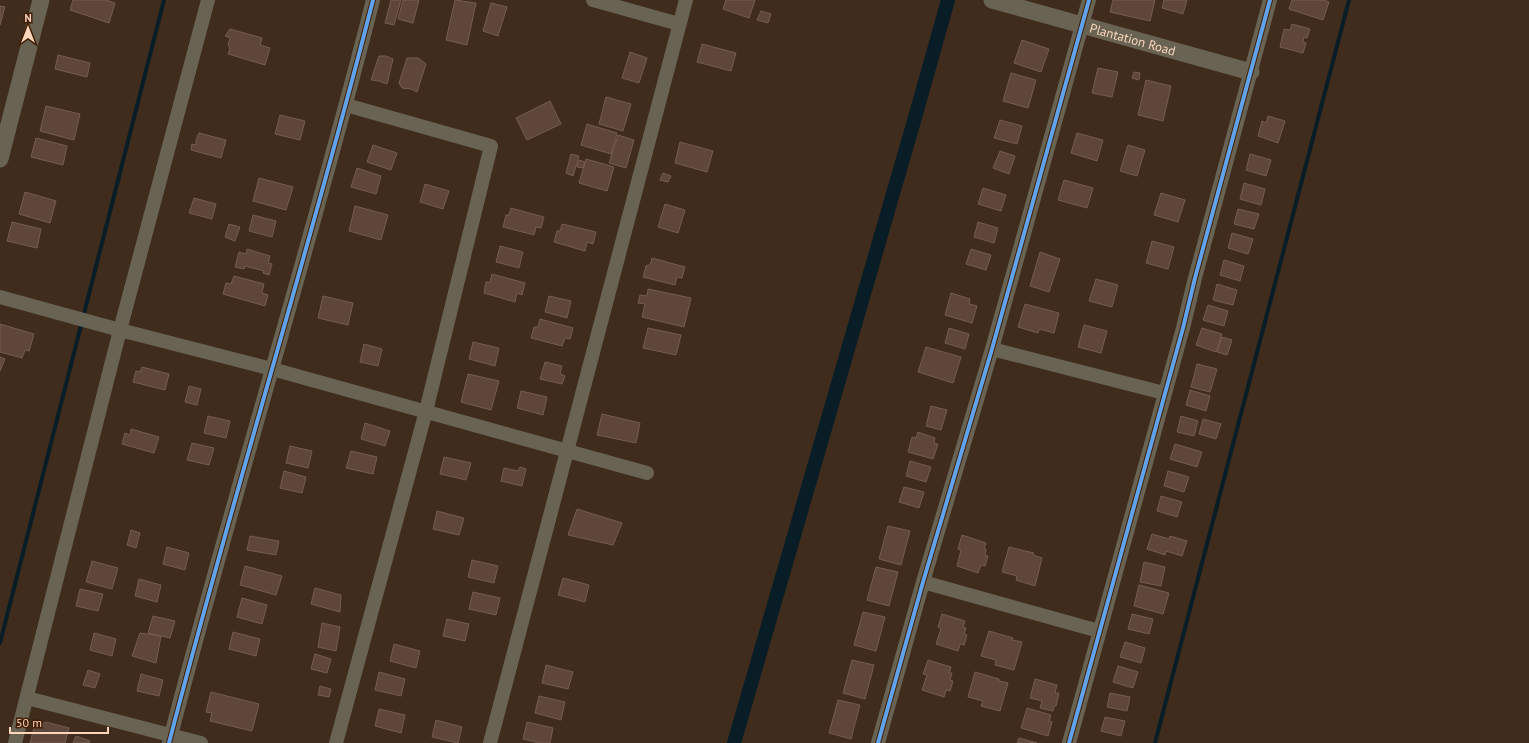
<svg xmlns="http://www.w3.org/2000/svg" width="1529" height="743" viewBox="0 0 1529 743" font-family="'PT Sans',sans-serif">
  <rect width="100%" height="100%" fill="#3f2c1d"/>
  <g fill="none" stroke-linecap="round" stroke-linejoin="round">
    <path stroke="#091d26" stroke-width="4" d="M0,643l164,-643
      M1155,743l194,-743"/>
    <path stroke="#091d26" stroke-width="14" d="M734,743l180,-622 34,-121"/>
  </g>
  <path fill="#5e463a" stroke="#755c52" d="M73,0h33l9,3 -6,20 -39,-13z
    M391,0h10l-7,25 -9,-2z
    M403,0h16l-6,23 -15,-4z
    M455,0l21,3 -9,42 -21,-5z
    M726,0h29l-6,18 -26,-9z
    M1113,0h42l-5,21 -40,-9z
    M1164,0h23l-4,14 -21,-6z
    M1292,0h32l5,2 -6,18 -34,-11z
    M491,3l16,4 -9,29 -15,-5z
    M0,6l5,1 -5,18z
    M761,11l10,3 -3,9 -11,-3z
    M1292,24l18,5 -3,9 -3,-1 -1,5 3,1 -3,10 -23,-6 4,-18 6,1z
    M230,29l32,9 -2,7 10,3 -5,17 -37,-11 2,-6 -2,-3 2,-7 -5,-2z
    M1022,40l27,9 -8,23 -27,-9z
    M702,44l34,9 -5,18 -34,-9z
    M630,52l17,6 -8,25 -17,-5z
    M58,55l32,8 -3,14 -32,-8z
    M379,56h7l7,3 -6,25 -8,-3 -8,-1z
    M407,58h11l8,6 -9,28 -6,-3 -9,-1 -3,-5z
    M1098,68l20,4 -6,25 -20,-4z
    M1134,72l6,1 -1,7 -7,-2z
    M1011,73l25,7 -8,28 -25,-7z
    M1146,80l25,6 -8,35 -25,-6z
    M606,97l25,7 -8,27 -24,-7z
    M550,101l11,23 -34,16 -11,-22z
    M46,106l34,8 -6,26 -34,-9z
    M280,115l25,6 -5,19 -25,-6z
    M1268,116l17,5 -7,22 -20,-7 4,-15 4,2z
    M1000,120l22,6 -5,18 -23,-6z
    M587,124l30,9 -6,21 -30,-9z
    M199,133l27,7 -5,18 -30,-8 1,-6 4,1v-5z
    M1077,133l26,7 -6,21 -26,-8z
    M618,135l16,5 -8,28 -17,-5z
    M36,138l31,8 -4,19 -32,-8z
    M680,142l33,9 -6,21 -32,-9z
    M373,145l24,8 -6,17 -24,-8z
    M1128,145l17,5 -8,26 -17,-5z
    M1000,151l15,5 -6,18 -16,-6z
    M571,154l8,2 -6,20 -7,-3z
    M1250,154l21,6 -5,16 -20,-6z
    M586,159l28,8 -7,24 -28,-8z
    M579,160l6,2 -2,6 -6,-1z
    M357,168l24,8 -5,18 -25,-7z
    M663,173l8,3 -3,6 -8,-2z
    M259,178l34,9 -7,23 -33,-9z
    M1064,180l29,8 -6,20 -29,-8z
    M1244,183l21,6 -4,16 -21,-6z
    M425,184l24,7 -6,18 -23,-7z
    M983,188l23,7 -5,16 -23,-7z
    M25,192l31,9 -6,22 -31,-9z
    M1161,193l24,7 -7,22 -24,-7z
    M194,198l22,6 -4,15 -23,-6z
    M665,204l20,6 -7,23 -20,-6z
    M355,206l33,9 -7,25 -32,-9z
    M511,208l33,9 -3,11 -5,-1 -2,8 -31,-8 3,-12h3z
    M1238,209l21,5 -5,15 -20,-5z
    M253,215l23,6 -4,16 -23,-6z
    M12,222l29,7 -4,19 -30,-7z
    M978,222l20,6 -4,15 -20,-6z
    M229,224l11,3 -5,14 -10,-4z
    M562,224l34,8 -3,12 -6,-2 -2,9 -31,-9 3,-11h3z
    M1232,233l21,6 -5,15 -20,-6z
    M1152,241l22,6 -6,22 -22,-6z
    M500,246l23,6 -4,16 -23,-6z
    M247,249l23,7 -2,7 4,1 -3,11 -6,-2 1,-2 -19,-5 -1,3 -9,-2 4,-15 7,2z
    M971,249l20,6 -5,15 -20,-6z
    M1040,252l20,7 -11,33 -19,-6z
    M652,258l33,9 -3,11 -5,-1 -2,8 -32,-8 3,-11 4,-1z
    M1224,260l20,6 -4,15 -20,-6z
    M492,274l33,9 -3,12 -5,-2 -2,9 -31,-9 2,-11h4z
    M234,276l30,8 -2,9 6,2 -3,11 -42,-12 3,-11 5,1z
    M1096,279l22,6 -6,22 -23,-6z
    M1217,284l20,6 -4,15 -20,-5z
    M648,289l43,9 -7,29 -42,-10 3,-13 -7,-1 2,-8 7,1z
    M951,293l19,6 -1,5 8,2 -5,17 -27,-8z
    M323,296l30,7 -5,22 -30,-7z
    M549,296l22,5 -4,17 -22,-6z
    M1025,304l34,9 -5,20 -15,-4 -1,4 -20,-6z
    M1208,305l20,6 -4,15 -21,-6z
    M540,319l33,9 -3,11 -5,-1 -3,8 -31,-8 3,-11h4z
    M0,324l34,10 -5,17 -4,-1 -3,8 -22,-6z
    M1084,325l23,6 -6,22 -23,-6z
    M648,328l33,7 -5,20 -33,-7z
    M949,328l20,6 -4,15 -20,-6z
    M1202,328l20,6 -6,18 -20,-7z
    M1222,337l10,3 -5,15 -10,-3z
    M473,342l26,6 -4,18 -26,-7z
    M364,344l18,5 -4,17 -18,-4z
    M926,347l35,10 -8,26 -35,-11z
    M0,357l5,2 -5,12z
    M545,362l17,4 -2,8 5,2 -3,8 -22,-5z
    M1197,364l20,5 -7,23 -19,-5z
    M142,367l27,7 -4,16 -32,-8 3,-11 4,1z
    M468,374l31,7 -8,29 -30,-8z
    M189,386l12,3 -4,16 -12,-3z
    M1190,390l20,6 -4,15 -20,-6z
    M521,391l26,6 -4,18 -26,-7z
    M931,406l16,4 -6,20 -15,-4z
    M602,414l38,9 -4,20 -39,-8z
    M208,416l22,5 -4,17 -22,-5z
    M1181,416l17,5 -4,15 -17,-4z
    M1203,419l18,5 -5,15 -17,-5z
    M365,423l25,8 -5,15 -24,-7z
    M131,429l28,8 -5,16 -32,-9 3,-11 5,2z
    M918,432l17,6 -1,5 4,1 -5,15 -25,-7 4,-15 4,1z
    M192,443l22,5 -5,17 -22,-5z
    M1175,444l27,8 -5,15 -27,-8z
    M290,446l22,5 -4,17 -22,-5z
    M351,451l26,6 -4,17 -27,-6z
    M444,457l27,6 -5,17 -26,-6z
    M910,461l21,6 -5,15 -20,-6z
    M520,467l6,2 -4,17 -21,-5 3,-13 14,3z
    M284,471l22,6 -4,16 -22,-5z
    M1168,471l21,6 -5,15 -20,-6z
    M904,487l20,5 -5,16 -20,-6z
    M1161,496l21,6 -5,15 -20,-6z
    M577,509l45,14 -9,22 -45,-10z
    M437,511l27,7 -5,17 -26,-6z
    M888,526l22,5 -9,34 -22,-6z
    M131,530l9,3 -4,15 -9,-3z
    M1152,534l17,5 1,-3 17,5 -5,15 -16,-5 -1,4 -18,-6z
    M962,535l24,8 -2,5 2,1 -1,6 3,1 -3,10 -4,-1 -3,8 -21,-7 4,-16 -3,-1z
    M250,536l29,5 -3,14 -29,-5z
    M167,547l22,6 -4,17 -22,-6z
    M1009,547l25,6 -1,2 9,3 -7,28 -19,-6 1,-4 -15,-4z
    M472,560l26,6 -4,17 -26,-6z
    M92,561l26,7 -6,21 -26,-7z
    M1144,562l21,5 -4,19 -21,-4z
    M245,566l37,10 -6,19 -36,-10z
    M876,567l22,5 -9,34 -22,-6z
    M563,578l26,7 -4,17 -27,-7z
    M139,579l22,6 -4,17 -22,-6z
    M1139,585l30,8 -6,21 -29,-8z
    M315,588l26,7 -1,17 -29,-8z
    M80,589l23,5 -5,17 -22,-5z
    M473,592l27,6 -4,17 -27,-6z
    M242,598l25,7 -5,19 -25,-7z
    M863,612l22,5 -9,34 -22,-6z
    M942,614l23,7 -2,6 3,1 -2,6 3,1 -3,10 -4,-1 -2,7 -22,-7 5,-15 -3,-2z
    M1132,614l21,5 -4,15 -21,-5z
    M153,616l22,5 -5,17 -22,-5z
    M447,619l22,5 -4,17 -22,-5z
    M322,623l18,4 -4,24 -18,-4z
    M989,631l24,7 -1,2 10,2 -8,28 -19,-5 1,-5 -15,-4z
    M233,632l27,7 -4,17 -27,-7z
    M94,633l22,6 -4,17 -22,-6z
    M140,633l21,3 -5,27 -24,-7z
    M1125,642l20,6 -4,15 -21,-6z
    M394,644l26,7 -4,17 -26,-7z
    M315,654l16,5 -4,14 -16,-4z
    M852,660l22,5 -9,34 -22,-6z
    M928,660l23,7 -2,6h3l-2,7 3,1 -3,10 -4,-1 -2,7 -22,-7 5,-15 -4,-1z
    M546,665l27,7 -5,17 -26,-6z
    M1118,666l20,6 -5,16 -20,-6z
    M88,670l12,4 -5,14 -12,-3z
    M379,672l26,7 -4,17 -26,-6z
    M975,672l24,7v2l9,2 -8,28 -19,-5 2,-5 -15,-4z
    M141,674l22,6 -4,16 -22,-5z
    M1035,679l22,6 -2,8h4l-3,13h-2l-1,5 -13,-3 2,-7 -12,-3z
    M320,686l11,3 -2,8 -11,-2z
    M211,692l48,12 -7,27 -42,-10 2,-8 -6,-1z
    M1110,693l20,4 -3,14 -20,-4z
    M539,696l26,6 -4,18 -26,-7z
    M838,700l22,5 -9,34 -22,-6z
    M1027,708l24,7 -2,6 3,1 -4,14 -27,-8z
    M379,709l26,6 -4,18 -26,-7z
    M1105,717l20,4 -4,15 -20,-5z
    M436,720l26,7 -4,16 -26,-6z
    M46,722l23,6 -4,15h-35l4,-15z
    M527,722l26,6 -3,15h-11l-16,-4z
    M76,736l14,5 -1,2h-16z
    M1019,738l18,5h-20z"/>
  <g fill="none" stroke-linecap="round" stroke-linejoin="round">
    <path stroke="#686352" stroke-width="14" d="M593,0l86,24
      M0,297l120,33 152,39 375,104
      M992,349l172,44
      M923,582l176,49
      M27,698l174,45
      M15,743l105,-413 88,-330
      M169,743c64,-249 141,-494 204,-743
      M336,743l90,-332 65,-265 -145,-41
      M490,743l196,-743
      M878,743l45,-161 69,-233 97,-349
      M1069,743l114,-415 12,-50 75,-278"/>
    <g stroke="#686352" stroke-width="17">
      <path id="s1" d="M992,0l259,72"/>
      <path d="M0,159l41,-159"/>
    </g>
    <defs>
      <path id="cycleway" d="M169,743c64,-249 141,-494 204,-743
        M878,743l45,-161 69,-233 97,-349
        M1069,743l114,-415 12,-50 75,-278"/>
    </defs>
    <use href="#cycleway" stroke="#421f04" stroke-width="6"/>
    <use href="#cycleway" stroke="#60a3ed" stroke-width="4"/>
  </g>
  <g text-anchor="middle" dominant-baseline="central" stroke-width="3.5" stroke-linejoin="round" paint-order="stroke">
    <g font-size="13" fill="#fcd5bc" stroke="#421f04">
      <text stroke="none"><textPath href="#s1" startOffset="146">Plantation Road</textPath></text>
    </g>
  </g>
  <g transform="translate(28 28)" stroke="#421f04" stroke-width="3" paint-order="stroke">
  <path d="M0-3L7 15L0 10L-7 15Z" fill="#fcd5bc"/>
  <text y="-6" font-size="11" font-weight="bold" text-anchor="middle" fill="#fcd5bc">N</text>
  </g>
  <path d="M10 727v6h98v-6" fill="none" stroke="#fcd5bc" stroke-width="2"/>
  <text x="16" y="727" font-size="12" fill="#fcd5bc" stroke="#421f04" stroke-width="3" paint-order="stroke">50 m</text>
</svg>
